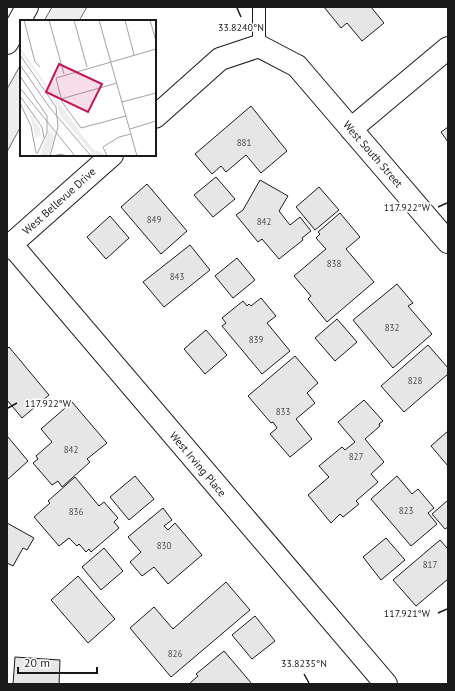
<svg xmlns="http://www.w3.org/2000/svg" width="455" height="691" viewBox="0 0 455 691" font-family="'PT Sans',sans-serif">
  <rect width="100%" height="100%" fill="#fff"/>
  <path fill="#ededed" stroke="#6a6a6a" d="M52,7h35l-8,14h-35z
    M21,64v62l-14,26v-63z"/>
  <path fill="#e6e6e6" stroke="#1a1a1a" d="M324,7h47l13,16 -22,18 -15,-18 -6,5z
    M251,106l36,45 -26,22 -15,-18 -20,17 -5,-6 -9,8 -17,-20z
    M448,127v15l-7,-10z
    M216,177l19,22 -22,18 -19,-22z
    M260,180l28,16 -9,15 11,14 10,-8 11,14 -9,7 1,2 -24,19 -17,-20 -4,3 -22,-27 7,-5z
    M147,184l40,47 -26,23 -40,-47z
    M319,187l20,23 -24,20 -19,-23z
    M340,213l20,24 -14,12 28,33 -47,40 -19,-23 3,-3 -17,-20 32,-27 -10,-11 4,-4 -2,-2z
    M110,216l19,22 -23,21 -19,-22z
    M190,245l20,25 -46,37 -21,-25z
    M237,258l18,22 -22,18 -18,-22z
    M397,284l16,19 -5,3 24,28 -39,34 -40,-48z
    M261,298l15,18 -9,7 23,28 -28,23 -40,-48 4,-3 -4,-5 21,-17 4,5 2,-2 2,2z
    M337,319l20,23 -22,19 -20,-23z
    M206,330l21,25 -22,19 -21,-25z
    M428,345l20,23v6l-44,38 -23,-26z
    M9,347l40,48 -27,23 -15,-18v-51z
    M295,356l23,27 -11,10 8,10 -19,16 16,20 -22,18 -20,-23 7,-6 -4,-6 -2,1 -23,-27z
    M364,400l19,21 -4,3 1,2 -15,13 19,23 -13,12 7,8 -22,19 3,3 -16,13 -3,-3 -9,9 -23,-28 21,-18 -10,-11 23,-19 3,3 10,-8 -17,-20z
    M72,402l35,41 -20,16 3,3 -28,25 -4,-6 -6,4 -19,-22 5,-4 -2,-3 16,-14 -11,-13z
    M448,431v35l-17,-20z
    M8,437l20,24 -21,19v-42z
    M135,476l19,23 -25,21 -19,-23z
    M397,476l15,18 6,-5 16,19 -6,5 9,11 -26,22 -40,-47z
    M75,477l24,29 5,-4 14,16 -4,4 5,6 -28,24 -2,-3 -3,3 -7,-8 -2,2 -8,-8 -10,8 -25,-29 16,-14 -2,-2z
    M447,501l1,1v25l-3,2 -13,-15z
    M163,508l9,12 -8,6 4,4 7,-7 27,32 -34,29 -14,-17 -12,9 -12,-14 11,-10 -13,-15z
    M7,523l27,15 -7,12 -4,-2 -10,18 -6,-3z
    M386,538l19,22 -24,20 -18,-23z
    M440,540l8,9v30l-32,27 -23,-26z
    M104,548l19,23 -22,19 -19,-23z
    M78,576l37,43 -27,24 -37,-43z
    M226,582l24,28 -79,67 -41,-49 24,-21 19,22z
    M255,616l20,25 -23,18 -20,-24z
    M224,651l28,33h-63l9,-8 -2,-2z
    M15,657l45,3 -1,24h-46z"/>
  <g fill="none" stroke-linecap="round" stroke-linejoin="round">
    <defs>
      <path id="service" d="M259,7v39"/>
      <path id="minor" d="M155,117l65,-58 39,-13 38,20
        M351,129l97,-81
        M11,244l375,440
        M7,248l105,-93"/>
      <path id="tertiary" d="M297,66l151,176"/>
      <path id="motorway" d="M7,43l20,-36"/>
    </defs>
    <use href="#service" stroke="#1a1a1a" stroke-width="14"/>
    <use href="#minor" stroke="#1a1a1a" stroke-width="24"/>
    <use href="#tertiary" stroke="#1a1a1a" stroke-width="24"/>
    <use href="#motorway" stroke="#1a1a1a" stroke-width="24"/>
    <use href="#service" stroke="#fff" stroke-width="12"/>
    <use href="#minor" stroke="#fff" stroke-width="22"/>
    <use href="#tertiary" stroke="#fff" stroke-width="22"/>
    <use href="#motorway" stroke="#fff" stroke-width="22"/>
  </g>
  <path fill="none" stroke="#1a1a1a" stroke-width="1.5" d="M237,8l4,9M438,207l9,-4M8,408l9,-5M438,613l9,-4M304,674l5,9"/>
  <g text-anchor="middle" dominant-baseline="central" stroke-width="3" stroke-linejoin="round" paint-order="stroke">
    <g font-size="9" fill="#4d4d4d">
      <text x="244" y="142">881</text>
      <text x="154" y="219">849</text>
      <text x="264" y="221">842</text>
      <text x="334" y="263">838</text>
      <text x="177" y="276">843</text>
      <text x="392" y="327">832</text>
      <text x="256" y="339">839</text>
      <text x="415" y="380">828</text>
      <text x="283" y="411">833</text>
      <text x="71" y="449">842</text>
      <text x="356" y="456">827</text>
      <text x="406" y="510">823</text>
      <text x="76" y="511">836</text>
      <text x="164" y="545">830</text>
      <text x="430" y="564">817</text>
      <text x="175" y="653">826</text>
    </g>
    <g font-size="11" fill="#1a1a1a" stroke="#fff">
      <text transform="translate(373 154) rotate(49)">West South Street</text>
      <text transform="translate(59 201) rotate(-42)">West Bellevue Drive</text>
      <text transform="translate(198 464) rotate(50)">West Irving Place</text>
    </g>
  </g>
  <g transform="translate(20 20)">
    <rect width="136" height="136" fill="#fff"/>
    <path d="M0,27l61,87 13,16 8,2 3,4 -12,-2 -33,-39 -6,-17 -31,-42zM0,79l20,29 1,8 -5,2 -6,-22zM29,110l6,7 -5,15 -2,4h-8z" fill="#ededed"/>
    <path fill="none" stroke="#a3a3a3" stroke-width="1" d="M4,0l11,42 5,5M29,0l15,54M54,0l13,47M79,0l38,136M105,0l9,35M130,0l6,21M0,35l36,52 2,20 -8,29M0,45l30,43 41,48M0,56l27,40v17l-10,21M0,68l55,68M0,76l22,31 2,11M41,79l56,-16M102,82l34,-9M0,83l11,23 5,27M106,96l-45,12 -19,-26 -6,-24 100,-29M110,109l26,-8M33,136l8,-2 6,2M87,136l-4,-9 16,-10 12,-3"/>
    <path fill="#c2185b" fill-opacity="0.15" stroke="#c2185b" stroke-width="2" d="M39,44l43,20 -14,28 -42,-20z"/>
    <rect width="136" height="136" fill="none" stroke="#1a1a1a" stroke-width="2"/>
  </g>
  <g font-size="10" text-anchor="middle" fill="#1a1a1a" stroke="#fff" stroke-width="3" stroke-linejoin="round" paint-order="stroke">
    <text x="241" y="31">33.8240°N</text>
    <text x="407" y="211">117.922°W</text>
    <text x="48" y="407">117.922°W</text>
    <text x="407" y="617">117.921°W</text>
    <text x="304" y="667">33.8235°N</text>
  </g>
  <rect width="455" height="691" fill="none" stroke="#1a1a1a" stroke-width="16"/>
  <path d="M18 667v6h79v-6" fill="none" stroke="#1a1a1a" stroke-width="2"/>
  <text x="24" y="667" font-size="12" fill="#1a1a1a" stroke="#ffffff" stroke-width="3" paint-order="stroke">20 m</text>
</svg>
